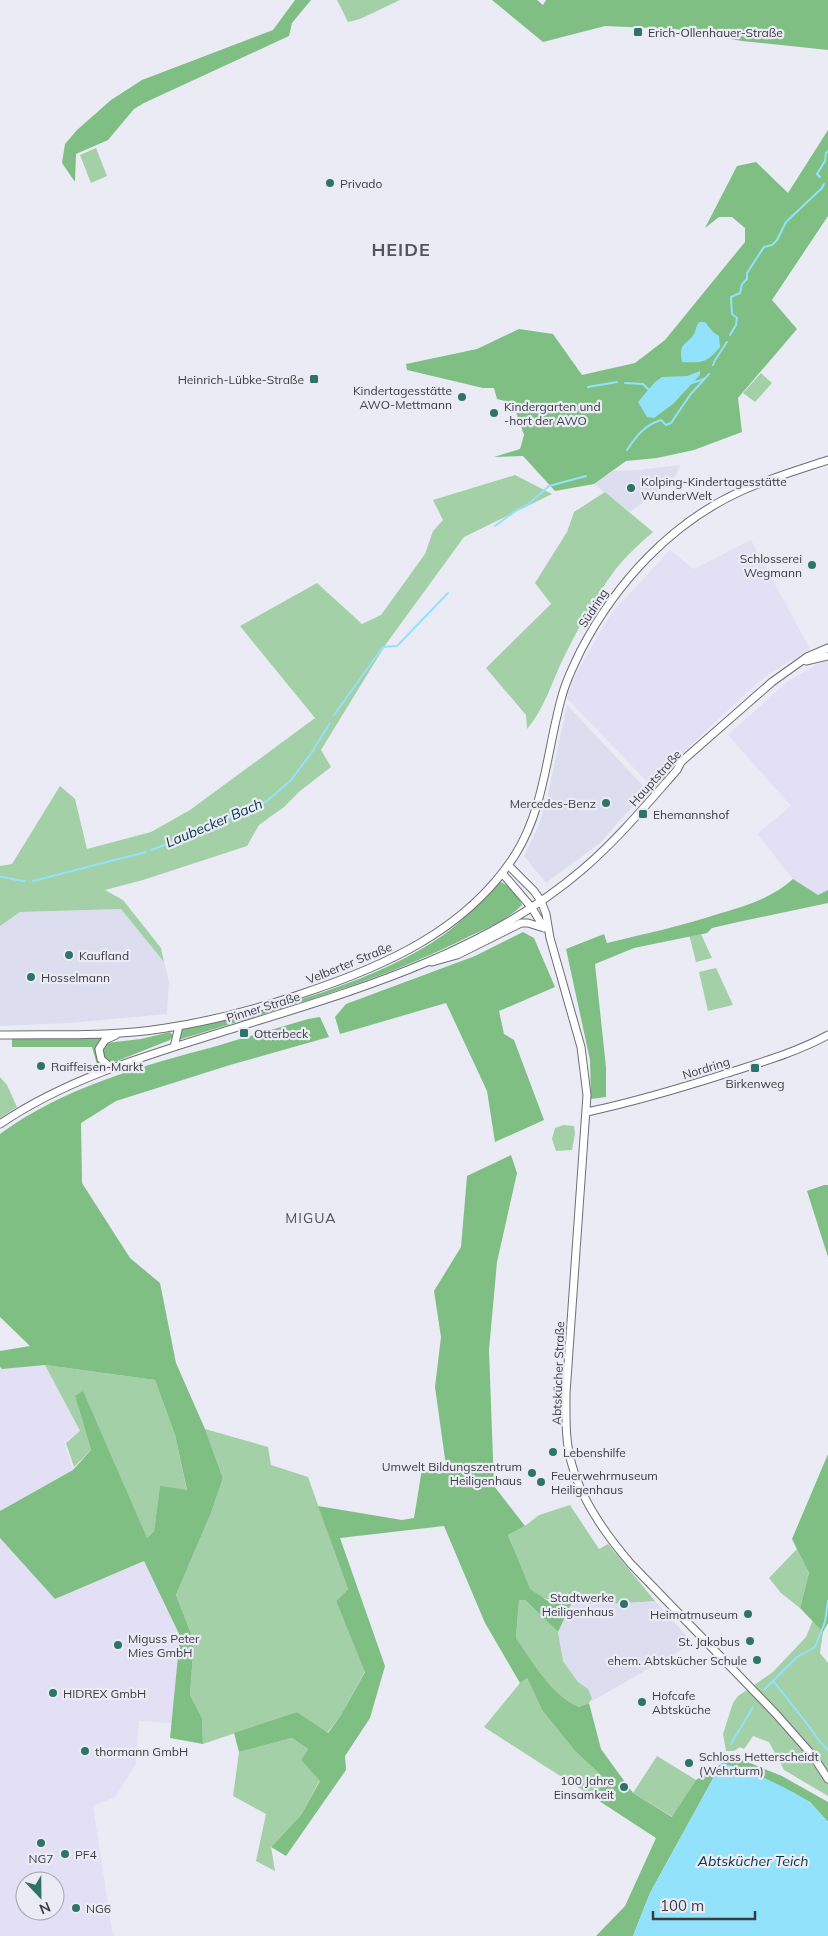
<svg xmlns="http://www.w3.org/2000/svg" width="828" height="1936" viewBox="0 0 828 1936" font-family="Mulish,sans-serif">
  <rect width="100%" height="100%" fill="#ebebf6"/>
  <path fill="#ddddf0" d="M679,465l1,1 -5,11 -5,6 -40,29 -36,-28 19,-13 25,-1z
    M567,705l80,85 -47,53 -54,40 -22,-27 14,-29 9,-28z
    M121,909l43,53 5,19 -2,33 -97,9 -70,3v-100l20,-14z
    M628,1601h27l38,42 -104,60 3,-5 -4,-9 -10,-7 -15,-21 -5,-29 14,-30 16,3z"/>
  <path fill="#e3dff5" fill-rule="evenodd" d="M751,540l59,109 -38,23 -19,15 -104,97 -85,-89 46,-80 60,-65 24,19z
    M828,658v232l-10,5 -25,-16 -36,-45 34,-28 -63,-71 59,-53z
    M45,1365l35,67 -16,10 9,28 -73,41v-144l2,2z
    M0,1538l55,61 89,-38 36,75 -8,87 -33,-2 -3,43 -21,33 -22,9 20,130h-113zM25,1881h30v30h-30z"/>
  <path fill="#a3d0a6" d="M337,0h63l-40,19 -12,3z
    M96,148l11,28 -16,7 -11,-28z
    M761,373l11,10 -17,19 -12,-9z
    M515,475l37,19 -88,43 -78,107 -65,106 10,17 -31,24 -16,16 -25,18 -12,21 -104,34 -38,10 18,10 38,48 3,14 -43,-53 -101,3 -20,14v-60l12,-2 48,-78 15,13 12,50 64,-17 39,-22 125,-92 -75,-92 77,-43 45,41 19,-9 44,-61 8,-23 10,-11 -10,-20z
    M605,492l48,40c-14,12 -27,24 -38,38 -20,27 -36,57 -51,87 -12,24 -19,51 -37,72l-1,-14 -40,-47 65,-64 -16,-21 32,-51 7,-20z
    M707,933l-6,1 11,24 -16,4 -7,-28z
    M716,968l17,37 -25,6 -9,-39z
    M0,1077l7,8 10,22 -17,11z
    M563,1125l11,1 1,8 -3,16 -16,1 -4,-12 3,-11z
    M45,1365l110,15 20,55 12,56 -27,-4 -6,44 -7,7 -72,-142 16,54 -17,17 -8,-24 14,-12z
    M205,1429l63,18 3,18 37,12 40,112 -12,12 29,70 -24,44 -14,18 -30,-21 -94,32 -1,-26 -12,-23 4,-54 -18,-46 35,-82 12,-35z
    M570,1505l29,44 9,-5 47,57c-26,1 -110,11 -126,-13 -7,-11 -15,-40 -21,-53l17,-9 14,-11z
    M797,1549l12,24 -9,35 -19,-15 -12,-15z
    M519,1600h6l33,32 5,29 15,21 10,7 4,9 -3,5 -10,4c-28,-12 -46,-45 -63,-69z
    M813,1620l10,12 -3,21 8,10v133l-44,-26 -15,-28 -16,-6 -9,13 -4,-2 -6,4h-8l-3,-17 10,-31 5,-7 35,-24 33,-35z
    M527,1678l15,32 33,41 31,29 -13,17 -109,-70 36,-44z
    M292,1738l16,11 -7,11 19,20 -19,35 -30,32 4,24 -19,-10 10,-47 -33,-18 6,-44z
    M657,1756l39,24 -23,37 -40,-24z"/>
  <path fill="#7fbf84" d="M295,0h16l-19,23 -3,13 -145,67 -10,6 -26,31 -32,14 -1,28 -13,-19 3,-19 12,-14 34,-30 31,-20 131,-50z
    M492,0h45l6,5 3,-5h282v50l-86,-9 -67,-12 -70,-3 -62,16z
    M828,130v86l-56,84 25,29 -59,69 4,34 -48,18 -37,8 -31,3 -32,23 -39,7 -32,-35 -29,1 26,-8 4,-14 -11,-32 -16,-4 -3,-11h-11l-76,-18 -1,-6 71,-15 42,-20 34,5 29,41 53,-12 30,-23 80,-98v-14l-13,-11h-13l-14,11 32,-62 19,-4 32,31z
    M793,879l25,16 10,-5v13l-90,19 -26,6 -5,5 -73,15 -39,16 11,103v30l-15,2 -1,-39 -24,-111 38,-15 3,9c37,-9 75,-17 111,-29 28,-8 54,-16 75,-35z
    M500,882c9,2 19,15 22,23 -13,14 -35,23 -52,31 -92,47 -194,74 -292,104l5,-11c81,-17 178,-42 250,-87 17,-11 32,-24 46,-39 7,-6 13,-17 21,-21z
    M523,932l11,6 21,49 -56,24 5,23 10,6 30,80 -49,22 -8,-51 -41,-88 -106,31 -5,-17 11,-13 129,-48z
    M320,1017l9,20 -99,28 -114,36 -35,22 1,60 48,75 30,25 16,80 29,66 18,49 -12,35 -35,82 18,46 -4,54 12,23 1,26 -33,-6 10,-102 -36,-75 -89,38 -55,-61v-27l73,-41 18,-20 -16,-54 8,-5 64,147 7,-7 6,-45 27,4 -12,-55 -20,-55 -110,-15 -43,4 -2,-2v-16l30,-5 -30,-29v-183c64,-47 142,-68 217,-88 30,-9 60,-18 91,-27z
    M170,1032l3,4 -3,4 -58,23 -8,-5 -2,-8 4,-7 35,-4z
    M104,1038c-10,9 -10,19 0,28l-6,2 -6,-21h-80v-8z
    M511,1155l6,18 -20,89 -8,88 5,136 31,40 -17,9 22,54 18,12 24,1 -14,30 -33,-32h-6l-3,38c17,24 35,57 63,69l10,-4 12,46 32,44 39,24 24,-37 25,-16 4,-7h10l47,19 46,26v20l-18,-20 -53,-27 -36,-11 -71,129 -17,43h-37l29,-30 31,-68 -63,-41 13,-17 -31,-29 -33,-41 -15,-32 -7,5 -35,-60 -41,-97 -104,12 45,128 -15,52 -25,38 1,14 -60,86 -15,-9 30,-32 19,-34 -19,-21 7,-11 -16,-11 -53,14 -5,-19 63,-21 31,21 13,-18 24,-43 -29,-71 12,-12 -30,-83 84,14 12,-2 8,-49 18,5 6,-8 -11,-79 6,-50 -7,-46 27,-44 6,-71z
    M824,1185h4v72l-21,-66z
    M828,1454v169l-5,9 -23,-24 9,-35 -17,-34z"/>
  <path fill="#92e2fc" d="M699,322h6l8,10 6,4 1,11c-13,16 -18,16 -38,15 -4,-20 4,-16 12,-28 2,-4 2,-8 5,-12z
    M700,371v4l-27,29 -19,14 -7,-1 -9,-15 17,-20 7,-5 25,-1z
    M721,1764c16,-1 75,28 88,38 7,5 13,14 19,20v114h-195l17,-43z"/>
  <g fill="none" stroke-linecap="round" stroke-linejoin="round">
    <path stroke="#92e2fc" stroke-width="2" d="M820,177l-3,-3 8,-13 1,-8 2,-2
      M730,335l6,-10 1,-7 -5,-4 -1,-17 9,-4 2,-9 5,-5v-6l17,-26 8,-2 5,-5 9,-18 36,-34 2,-4
      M713,365l2,-5 12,-18
      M625,383l18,1 7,7
      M692,383l12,-4
      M588,387l29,-5
      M627,450c10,-15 18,-25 34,-30l5,5 5,-2 19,-28 19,-21
      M495,526l22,-16 9,-4 23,-20 37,-10
      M334,715l49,-68 14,-1 51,-53
      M151,850l27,-10 89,-39 24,-21 21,-28 18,-29
      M0,877c9,0 16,4 25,4
      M33,881l113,-29
      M774,1682l34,43 12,17 8,8
      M764,1690l33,-33 18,-10 10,-25 3,-21
      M731,1744l22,-37"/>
    <defs>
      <path id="minor" d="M806,661l22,-5
        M508,865l26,26 7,10 5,13 4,24 31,109 6,48 -21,298c0,24 -1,49 6,72 10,37 34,70 59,99l145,150 37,42 15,23
        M502,873l30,35 12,20
        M432,962l25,-7 64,-32h7l16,5
        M0,1035c55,-1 112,2 166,-7 46,-7 91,-19 135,-34 82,-27 165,-63 214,-139 30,-47 32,-107 47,-159 4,-16 12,-31 19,-46 35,-67 89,-126 158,-158 28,-13 59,-22 89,-32
        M174,1047l5,-21
        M111,1068l-10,-9 -2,-10 6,-9 11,-5
        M587,1112c47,-10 94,-24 141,-39 34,-11 69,-21 100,-38
        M0,1124c72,-49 159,-72 241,-98 119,-37 246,-74 342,-157 34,-29 64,-65 94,-99l4,-8 91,-80 35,-25 21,-9"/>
    </defs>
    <use href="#minor" stroke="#6d6e77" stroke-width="9"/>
    <use href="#minor" stroke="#fff" stroke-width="7"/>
  </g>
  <g fill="#2f7468" stroke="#ebebf6" stroke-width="2">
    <rect x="633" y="27" width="10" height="10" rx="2.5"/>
    <circle cx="330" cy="183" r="5"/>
    <rect x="309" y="374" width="10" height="10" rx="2.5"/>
    <circle cx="462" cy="397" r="5"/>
    <circle cx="494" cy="413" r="5"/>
    <circle cx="631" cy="488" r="5"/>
    <circle cx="812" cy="565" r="5"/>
    <circle cx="606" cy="803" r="5"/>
    <rect x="638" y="809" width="10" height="10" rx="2.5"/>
    <circle cx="69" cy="955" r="5"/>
    <circle cx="31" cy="977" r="5"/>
    <rect x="239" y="1028" width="10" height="10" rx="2.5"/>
    <circle cx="41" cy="1066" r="5"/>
    <rect x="750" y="1063" width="10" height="10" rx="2.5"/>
    <circle cx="553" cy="1452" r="5"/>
    <circle cx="532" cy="1473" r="5"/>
    <circle cx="541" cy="1482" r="5"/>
    <circle cx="624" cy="1604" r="5"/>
    <circle cx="748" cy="1614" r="5"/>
    <circle cx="750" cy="1641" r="5"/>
    <circle cx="118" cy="1645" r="5"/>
    <circle cx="757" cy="1660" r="5"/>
    <circle cx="53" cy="1693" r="5"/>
    <circle cx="642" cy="1702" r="5"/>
    <circle cx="85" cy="1751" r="5"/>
    <circle cx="689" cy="1763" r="5"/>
    <circle cx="624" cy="1787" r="5"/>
    <circle cx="41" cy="1843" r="5"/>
    <circle cx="65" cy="1854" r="5"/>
    <circle cx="76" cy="1908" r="5"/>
  </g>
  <g text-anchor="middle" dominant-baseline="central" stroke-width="4.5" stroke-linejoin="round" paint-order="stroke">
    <g font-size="12" fill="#3b3b40" stroke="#ebebf6" text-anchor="start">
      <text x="648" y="32">Erich-Ollenhauer-Straße</text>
      <text x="340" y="183">Privado</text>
      <text x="304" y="379" text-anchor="end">Heinrich-Lübke-Straße</text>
      <text x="452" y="390" text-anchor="end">Kindertagesstätte<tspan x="452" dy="14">AWO-Mettmann</tspan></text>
      <text x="504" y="406">Kindergarten und<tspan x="504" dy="14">-hort der AWO</tspan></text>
      <text x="641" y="481">Kolping-Kindertagesstätte<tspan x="641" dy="14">WunderWelt</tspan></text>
      <text x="802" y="558" text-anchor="end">Schlosserei<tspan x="802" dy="14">Wegmann</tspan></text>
      <text x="596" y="803" text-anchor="end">Mercedes-Benz</text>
      <text x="653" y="814">Ehemannshof</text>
      <text x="79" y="955">Kaufland</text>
      <text x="41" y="977">Hosselmann</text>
      <text x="254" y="1033">Otterbeck</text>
      <text x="51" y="1066">Raiffeisen-Markt</text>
      <text x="755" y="1083" text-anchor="middle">Birkenweg</text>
      <text x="563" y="1452">Lebenshilfe</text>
      <text x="522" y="1466" text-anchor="end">Umwelt Bildungszentrum<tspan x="522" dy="14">Heiligenhaus</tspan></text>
      <text x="551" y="1475">Feuerwehrmuseum<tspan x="551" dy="14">Heiligenhaus</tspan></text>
      <text x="614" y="1597" text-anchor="end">Stadtwerke<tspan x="614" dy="14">Heiligenhaus</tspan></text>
      <text x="738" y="1614" text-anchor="end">Heimatmuseum</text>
      <text x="128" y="1638">Miguss Peter<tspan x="128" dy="14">Mies GmbH</tspan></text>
      <text x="740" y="1641" text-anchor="end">St. Jakobus</text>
      <text x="747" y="1660" text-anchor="end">ehem. Abtskücher Schule</text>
      <text x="63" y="1693">HIDREX GmbH</text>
      <text x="652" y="1695">Hofcafe<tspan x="652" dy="14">Abtsküche</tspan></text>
      <text x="95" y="1751">thormann GmbH</text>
      <text x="699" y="1756">Schloss Hetterscheidt<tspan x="699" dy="14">(Wehrturm)</tspan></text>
      <text x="614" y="1780" text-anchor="end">100 Jahre<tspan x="614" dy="14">Einsamkeit</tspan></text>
      <text x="75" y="1854">PF4</text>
      <text x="41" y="1858" text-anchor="middle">NG7</text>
      <text x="86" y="1908">NG6</text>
    </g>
    <g font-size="12" fill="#3b3b40" stroke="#ebebf6">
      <text transform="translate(593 608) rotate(-57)">Südring</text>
      <text transform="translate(655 778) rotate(-48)">Hauptstraße</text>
      <text transform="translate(349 963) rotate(-22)">Velberter Straße</text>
      <text transform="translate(263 1007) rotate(-17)">Pinner Straße</text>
      <text transform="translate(706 1068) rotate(-17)">Nordring</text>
      <text transform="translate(558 1373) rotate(-88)">Abtskücher Straße</text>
    </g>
    <g font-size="14" font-style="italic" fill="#033744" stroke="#ebebf6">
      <text transform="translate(214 823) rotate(-23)">Laubecker Bach</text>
      <text x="753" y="1861">Abtskücher Teich</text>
    </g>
    <g font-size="14" letter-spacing="1" fill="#53535d" stroke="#ebebf6">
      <text x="311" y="1218">MIGUA</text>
    </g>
    <g font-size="18" font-weight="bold" letter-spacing="1" fill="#53535d" stroke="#ebebf6">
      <text x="401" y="249">HEIDE</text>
    </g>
  </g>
  <g transform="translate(40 1896) rotate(158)"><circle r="24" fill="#ebebf6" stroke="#a5a5ad"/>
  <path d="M0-4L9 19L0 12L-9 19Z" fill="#2f7468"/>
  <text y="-8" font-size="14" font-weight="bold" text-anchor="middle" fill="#3b3b40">N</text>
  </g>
  <path d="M653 1911v8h102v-8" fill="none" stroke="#3b3b40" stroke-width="2.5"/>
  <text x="660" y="1911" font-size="15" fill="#3b3b40" stroke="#ebebf6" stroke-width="4" paint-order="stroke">100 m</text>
</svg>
